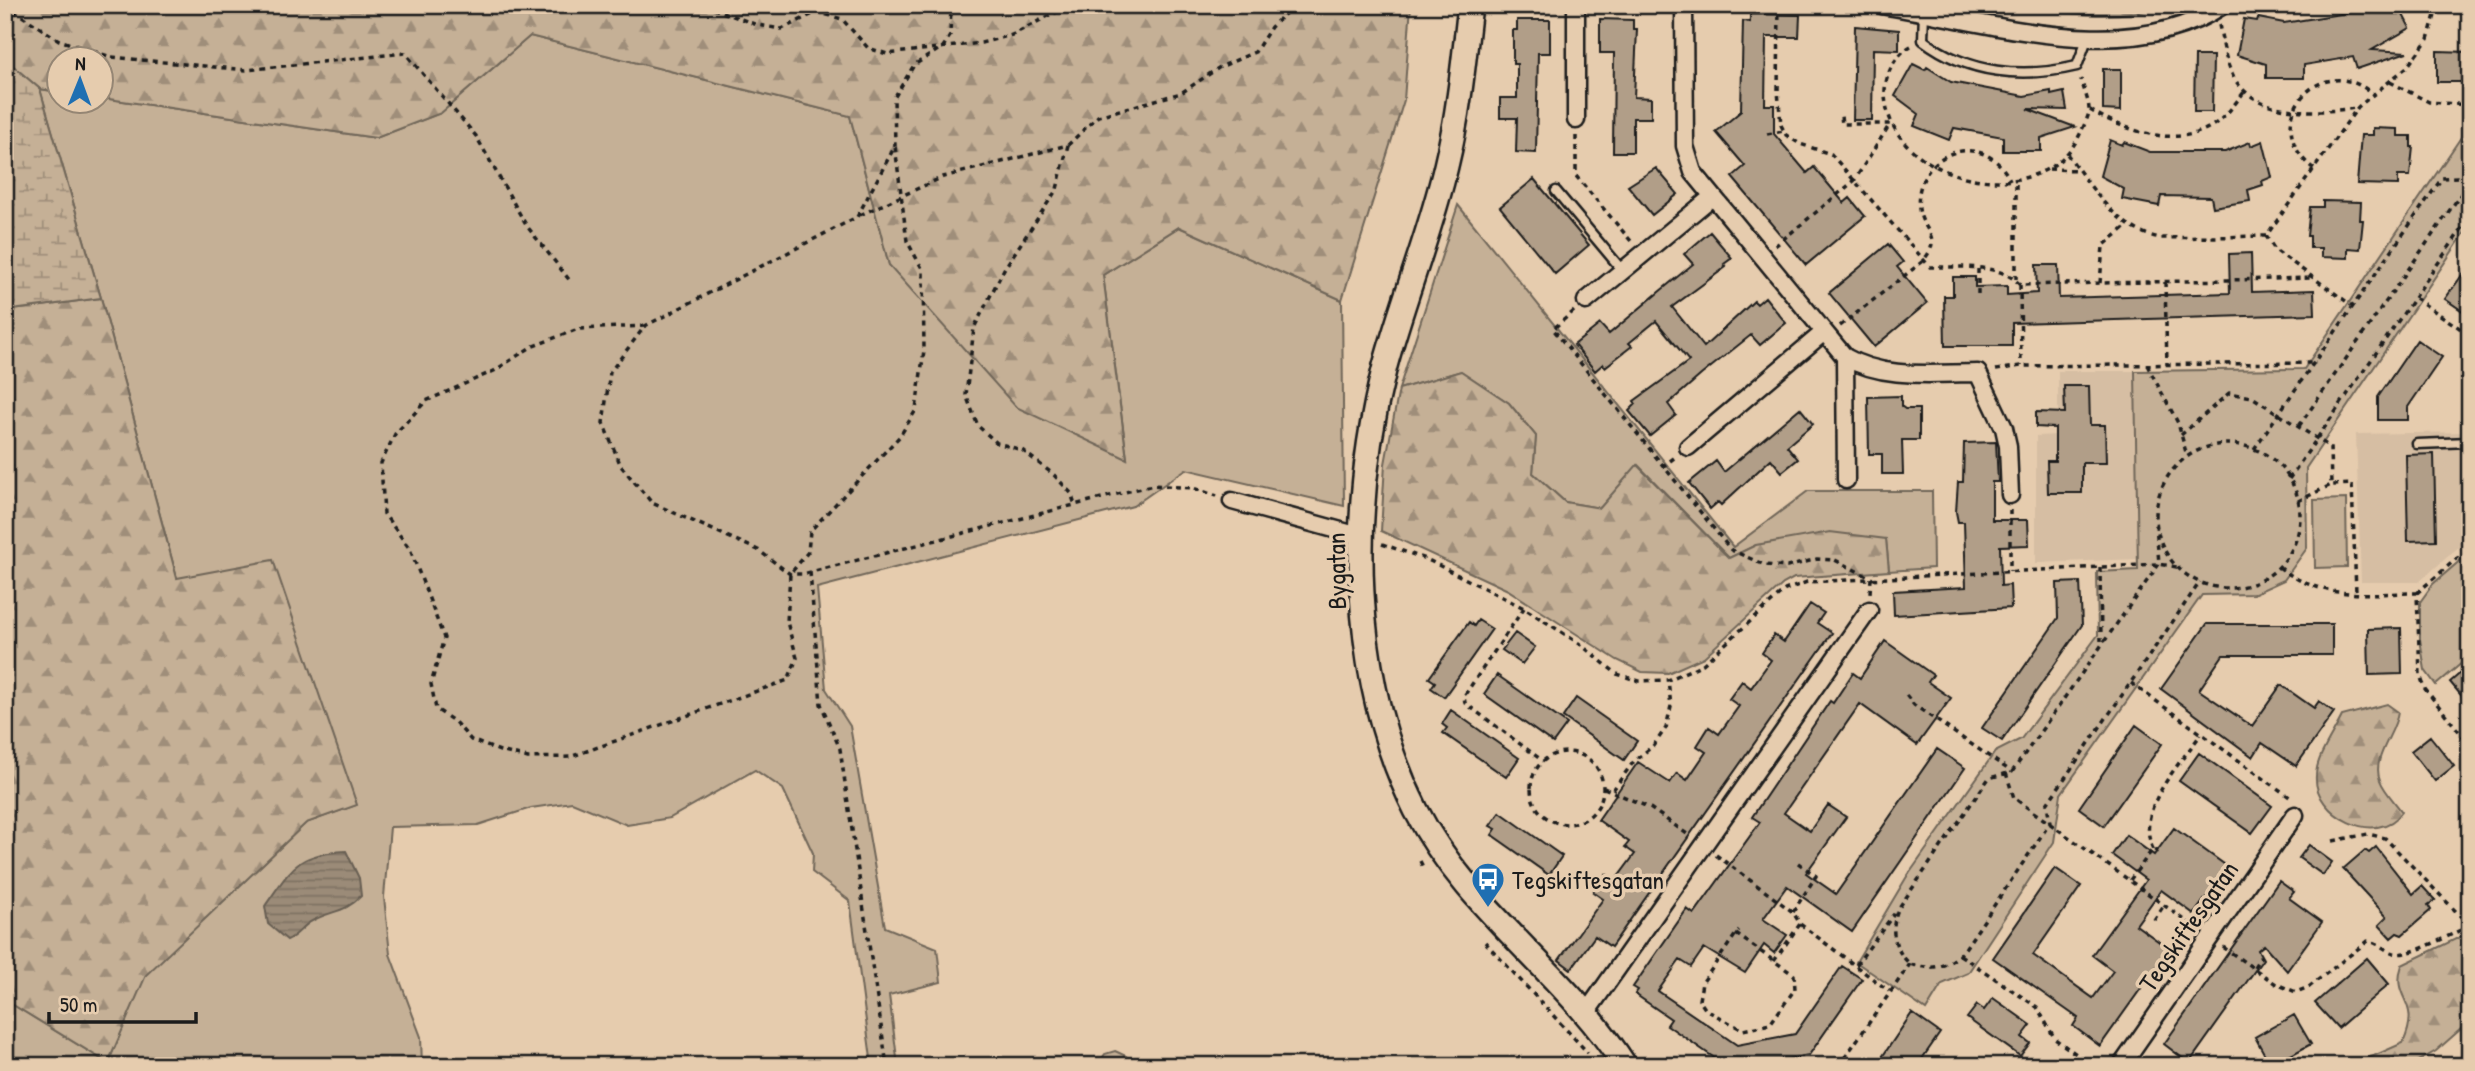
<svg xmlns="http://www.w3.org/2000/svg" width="2475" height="1071" viewBox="0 0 2475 1071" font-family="'Patrick Hand',sans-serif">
  <defs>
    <pattern id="forest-firs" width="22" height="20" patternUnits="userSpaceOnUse" patternTransform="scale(1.75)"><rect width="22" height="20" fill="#c5b096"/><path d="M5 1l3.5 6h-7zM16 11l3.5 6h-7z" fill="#9f8e7a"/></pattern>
    <pattern id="wetland-marsh" width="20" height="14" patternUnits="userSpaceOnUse" patternTransform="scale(1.75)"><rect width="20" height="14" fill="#c5b096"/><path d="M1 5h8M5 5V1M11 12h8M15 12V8" fill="none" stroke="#9f8e7a"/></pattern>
    <pattern id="water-rules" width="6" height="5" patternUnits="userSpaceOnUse" patternTransform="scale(1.75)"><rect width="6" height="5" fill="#9b8b78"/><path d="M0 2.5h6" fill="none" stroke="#7e7162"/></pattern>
  </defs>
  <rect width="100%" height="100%" fill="#e6ccae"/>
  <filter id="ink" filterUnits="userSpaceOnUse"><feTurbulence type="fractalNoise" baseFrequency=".0143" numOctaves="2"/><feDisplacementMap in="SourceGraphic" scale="14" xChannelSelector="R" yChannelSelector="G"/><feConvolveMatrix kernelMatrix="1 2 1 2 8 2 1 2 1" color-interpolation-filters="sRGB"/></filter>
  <g filter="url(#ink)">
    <path fill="#d6bea3" d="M2058,371h77l3,188 -102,4v-127l22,-1z
      M2470,432v105l-51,45h-58l-5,-148z"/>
    <path fill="#c5b096" stroke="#706659" stroke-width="2" d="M530,36l320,80 39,149 238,193 -24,-183 76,-48 163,73 2,206 -158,-37 -53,37 -316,82 9,101 24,37 35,201 52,21 4,34 -52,13 9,71h-26l-22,-165 -38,-29 1,-19 -30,-64 -28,-19 -85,48 -43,7 -55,-23 -41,6 -53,17 -88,2 -6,70 6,57 31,83 1,29h-417v-66l103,63 37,-88 161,-152 50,-18 -179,-227 -76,-280 -61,-209 19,3 1,10h42v-4l274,40 65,-25z
      M2470,124v101l-164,243 1,80 -23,32 -31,14 -51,1 -141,199 -7,48 -86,131 -26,11 -16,26 -70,-48 50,-84 89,-126 26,-13 77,-104 -1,-63 41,-2 -3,-199 169,-2z
      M1458,205l275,342 75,-56h124l1,77 -44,3 -3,-32 -130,6 -27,13 -91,-93 -38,43 -35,-6 -32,-29 3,-37 -27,-33 -48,-32 -62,18z
      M2346,499l1,68 -32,1 -1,-68z
      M2470,552v104l-34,29 -11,-15 -5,-31v-37l13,-18z"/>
    <path fill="url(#forest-firs)" stroke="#706659" stroke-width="2" d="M5,5h1406l-7,95 -62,200 -163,-73 -76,48 24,184 -111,-52 -127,-142 -39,-149 -320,-80 -89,77 -65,25 -274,-40v-38h-42l-1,32 -19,-3 -35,-30z
      M2018,5h157c-61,15 -95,11 -157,0z
      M101,298l76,280 96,-18 84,245 -51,18 -160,152 -38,88 -103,-63v-689z
      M1461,371l48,32 27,33 -3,37 32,29 35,6 37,-43 92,93 27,-13 74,-13 56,7 3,32 -95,7 -11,6 -79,73 -36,16 -26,-1 -25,-12 -109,-70 -127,-59 4,-67 14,-75z
      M2387,704l11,8c-2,21 -27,46 -18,68 4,11 15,22 22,32 -25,36 -89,3 -86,-36 0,-19 18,-43 26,-60z
      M2470,932v89l-34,30 -26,15h-59l52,-23c20,-44 -13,-42 -1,-78z
      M1115,1051l11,5 7,10h-36l8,-12z"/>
    <path fill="url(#wetland-marsh)" stroke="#706659" stroke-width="2" d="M5,59l35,30 61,209 -96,13z"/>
    <path fill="url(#water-rules)" stroke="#685f53" stroke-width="2" d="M346,851l13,27 2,18c-16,17 -29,14 -49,25 -10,5 -13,14 -25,19l-19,-16 -3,-18c27,-38 30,-52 81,-55z"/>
    <path fill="#b19e88" stroke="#1c1c1c" stroke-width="2" d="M2368,5h30l12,23 -38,22 35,2 -50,17 -4,-12 -49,8v13h-38v-14l-29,-9 7,-36 13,2 1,-3 26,5 75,-12z
      M1750,14l50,1 -1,22h-33l-1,68h9v29l33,39 7,-6 30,36 6,-5 15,18 -59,49 -74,-88 13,-11 -29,-34 25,-21 2,-90 7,1z
      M1600,19l33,1v9h4l-3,68 17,1v20h-18v34h-20l1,-99h-14z
      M1517,20h33v33h-12l-2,100 -20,-1 1,-34h-17v-20h17v-34h-4v-34h4z
      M1855,26l44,4v20l-26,-1 -1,71h-19z
      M2437,51l33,1v30h-33z
      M2195,56h18l-1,56h-18z
      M1913,64l12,6 2,-3 24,15 73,14 27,-5v4l13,-3 3,18 -40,-1 48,18 -34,11v13h-38v-14l-49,-9 -5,12 -35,-14 5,-12 -24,-18z
      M2103,69h18v42l-18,-1z
      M2373,128l25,1v7h13v11h2l-3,29h-12v9l-41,-1 4,-49h12z
      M2110,140l12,5 2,-3 26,10h75l25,-10 1,4 12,-5 9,36 -10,4 1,4 -15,5 2,11 -37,6 -2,-10 -50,-1 -2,10 -37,-7 2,-10 -24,-13z
      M1656,168l22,26 -26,21 -24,-29z
      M1534,179l55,66 -34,29 -55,-67z
      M2323,201l38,1 -1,18h3l-3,29 -12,-1v10l-27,-1v-9h-11v-12h-3l3,-29h13z
      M1710,232l22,26 -8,6 2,3 -54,40 32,40 50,-46 3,3 8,-7 21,26 -26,22 -9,-10 -50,40 -33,29 8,11 -26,21 -21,-25 7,-7 -2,-3 55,-40 -33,-40 -27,22 3,3 -27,21 -2,-3 -8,7 -21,-26 26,-21 9,10 50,-42 34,-28 -9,-10z
      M1888,244l15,18 -6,5 30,36 -53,44 -45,-54z
      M2251,253l1,39 62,-2 1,24 -303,9v23h-67l-1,-50h9v-19h22v10l32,-1v9l30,-2 -1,-28h22l1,33 171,-5 -1,-39z
      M2470,264v52l-25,-17z
      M2417,340l25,17 -34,50v13h-30v-23z
      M2064,386h25l1,39h15l1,38h-24v30h-34l-1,-32h8v-33l-19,-1v-15l29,1z
      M1901,396v10l4,3h14v31h-17l1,34h-21v-20h-13l-1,-57z
      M1800,408l13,16 -26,22 11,13 -16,13 -11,-13 -50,46 -3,-3 -8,7 -21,-26 27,-22 8,11z
      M1996,442l2,40h-6v38h36l1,25 -29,1 1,40 9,-1 1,23 -117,7 -1,-24 73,-4 -2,-65h-6l-2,-10 2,-30h5l1,-39z
      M2434,454l2,86 -28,1 -2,-86z
      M2080,582l2,43 -80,116 -20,-13 76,-110 -1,-35z
      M1810,604l14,9 -7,10 15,10 -221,314 -16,-11 -24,33 -12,-9 44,-61 -10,-7 13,-18 9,7 20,-27 -10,-7 4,-5 -31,-22 40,-58 32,21 7,-10 10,7 19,-28 -9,-6 12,-19 10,7 20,-28 -10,-7 13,-18 9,7 20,-28 -9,-7 12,-18 10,7z
      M1478,620l14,9 -48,68 -13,-9 4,-6 -6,-4 40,-56 5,4z
      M2207,624h125v31h-109l-24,35 53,36 29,-41 33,23 5,-7 15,11 -38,54 -34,-23 -9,14 -92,-68z
      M2401,628l1,46 -33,1 -1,-46z
      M1515,633l20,14 -13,17 -20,-14z
      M1885,641l48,34 -5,7 23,16 -34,47 -57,-41 -76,109 26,18 18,-26 18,12 -40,56 30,21 101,-145 28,19 -113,164 -65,-46 -24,33 24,16 -13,18 -10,-8 -19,28 -41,-25 -13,19 -11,-7 -22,31 79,54 58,-11 47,-68 20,13 -53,76 -57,11h-26l-59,-41 4,-6 -36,-25 3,-4 -5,-3 54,-78 7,5 66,-92 -8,-5 78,-116 3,2 20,-30 7,5z
      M2470,665v41l-20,-24z
      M1497,675l70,49 -14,19 -69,-49z
      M1576,698l61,43 -13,19 -61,-43z
      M1451,710l68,48 -13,19 -63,-44 4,-5 -5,-4z
      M2136,725l26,19 -58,82 -25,-18z
      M2430,736l24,30 -19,15 -24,-30z
      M2199,753l73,53 -20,27 -73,-52z
      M1500,812l62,44 -13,19 -57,-40 4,-6 -6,-3z
      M2174,828l54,39 -34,47 -33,-24 -25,35 33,24 -69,97 -27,-20 5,-8 -85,-60 62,-90 26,18 -48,69 60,43 20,-27 -21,-16 54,-75 -34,-25 14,-20 28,20z
      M2309,845l23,17 -9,13 -24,-17z
      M2376,847l37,47 9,-8 13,14 -7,5 3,5 -29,25 -5,-2 -6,5 -12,-13 8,-8 -44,-48 22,-19 4,3z
      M2279,881l15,11 -5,6 33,24 -35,49 -23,-26 -6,5 5,9 -74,104 -25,-19z
      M2367,958l22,26 -51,44 -23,-25z
      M1993,998l38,27 -9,12 8,6 -10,13 -53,-38 10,-13 7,5z
      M1912,1013l28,20 -23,33h-41z
      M2294,1015l17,29 -40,22 -16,-29z"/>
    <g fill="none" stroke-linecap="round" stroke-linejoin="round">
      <defs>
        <path id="lane" d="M1924,12l-1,28c45,34 100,39 154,26l10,-27
          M1556,191l67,80
          M2417,444l53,-2"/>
        <path id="street" d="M1576,5v115
          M1684,5l1,141 8,26 152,185c40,23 88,16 133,16l26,55 4,18 2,49
          M1882,5c106,16 245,65 341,0
          M1586,301l126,-104
          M1845,357l1,123
          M1688,447l136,-115
          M1232,501l131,36
          M1586,1013l283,-403
          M2121,1066l174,-251"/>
        <path id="secondary" d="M1470,5c-6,54 -11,108 -24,161 -16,68 -43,133 -61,200 -36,142 -36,311 31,444 51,100 150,163 209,256"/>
      </defs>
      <use href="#lane" stroke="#1c1c1c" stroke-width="13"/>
      <use href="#street" stroke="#1c1c1c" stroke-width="21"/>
      <use href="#secondary" stroke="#1c1c1c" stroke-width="28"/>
      <path stroke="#1c1c1c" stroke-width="3.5" stroke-dasharray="5 5" stroke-linecap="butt" d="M5,5l54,35 52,17 135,13 159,-17 71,83 50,89 45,57
        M704,5l53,20 25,4 35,-17 25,7 26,29 19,6 94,-11 31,-8 40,-21 24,-9
        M951,5l-1,31 -7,11 -29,18 -20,33 1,48 -38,71 -212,109 -35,46 -7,51 18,43 31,37 106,47 32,24h13l350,-89 40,3 24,8
        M1779,5l-1,86 3,34 5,10 14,9 31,10 99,113c27,1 71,-5 90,18l293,-7
        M2002,5l16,6
        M2219,25c4,17 6,37 15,53 23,39 84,35 122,30
        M1911,46c-15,8 -25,27 -26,44 -2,91 156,128 195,44 3,-7 9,-17 9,-24 0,-10 -6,-22 -8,-31
        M2390,82l39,20 41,3
        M2090,110c34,20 83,38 120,17 15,-8 25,-24 35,-36
        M1767,134l17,-3
        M1576,136v40l55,65
        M1068,145l-11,44 -53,80 -30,59 -8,67 12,31 19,17 25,7 32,25 17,18 4,12
        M2067,154c25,33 50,77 94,84l105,-2
        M2049,169l30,1
        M2314,169c-58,-45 6,-122 60,-74
        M860,215l83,-38 125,-32 30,-29 83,-23 39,-26 35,-15 16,-25 23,-22
        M1775,246l79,-65 36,-57h-48l-1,-8
        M1978,269v30
        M2016,279v-98
        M2165,282l2,83
        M2100,283l3,-37 24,-20
        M2020,285l1,81
        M2415,298l55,37
        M2354,307l-79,-57 -9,-14 92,-129 49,-40 21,-28 10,-34
        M1574,311l-21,18 178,221 34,15 22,2 30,-8 18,1 36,18 -1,15
        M645,326l-67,3 -47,18 -37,24 -68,30 -31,33 -14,29 3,51 26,35 34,89 -13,46 5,25 19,13 16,18 29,11 28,7 42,-1 218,-77 9,-22 -10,-36 3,-48 18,-22 2,-21 90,-95 16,-26 8,-60 -1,-80 -16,-29 -12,-95
        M1840,326l82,-64c5,-6 10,-12 10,-20 0,-9 -8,-16 -11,-25 -12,-35 19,-74 57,-65 15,4 25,14 32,28
        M2147,365l31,58 9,33
        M1996,370l25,-4 295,-3
        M2299,426l169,-242
        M2181,435l48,-42 23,4 78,50 1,38 21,-1 4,109
        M2156 516a72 72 0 1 1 144 0a72 72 0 1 1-144 0Z
        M2254,449l188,-271 15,-1 8,5
        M1662,467l12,-9
        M2289,479l181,-262
        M2298,501l33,-16
        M2010,510v61
        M2156,524l3,40 -147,208 -23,6 -91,131c-8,20 -5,40 12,55 24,7 41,3 56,-17l84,-124 -3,-19 153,-222
        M1382,544l44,15 98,49 56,36 37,30 22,7 29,-1 35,-16 82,-74 22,-8 352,-18 18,3
        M2100,567l1,74
        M2279,567c44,34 85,26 138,26l3,82 5,14 45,56
        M810,572l11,132 19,45 47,317
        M2417,593l53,-46
        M1524,608l-60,88 1,7 78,58
        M2131,683l160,115
        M1906,695l8,10 98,67
        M1531 788a36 36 0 1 1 72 0a36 36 0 1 1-72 0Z
        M2006,773l8,25 182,130
        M1604,788l46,20 40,28
        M1613,790l21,-29 19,-15 13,-18 5,-22 -3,-26
        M2333,841l35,-7 17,4 85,88
        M2153,849c-19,-39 27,-85 48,-115
        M1716,855l77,57 7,12 89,67
        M1420,861l4,8
        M2130,880l23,-31 5,3
        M1793,912l23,-36 -22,-16
        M2154,920l10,-15
        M1736,934l58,41 1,14 -25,35 -27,6 -37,-20 -7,-10 3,-17 34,-49 3,-3
        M1485,942l103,111
        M2223,947l53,37 20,8 13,-5 59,-46c11,2 16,9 26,12 16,5 59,-20 75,-27
        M1960,955l77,52 18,32 38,27
        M1774,961l26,-37
        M1856,965l38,-51
        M2254,967l7,-11
        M1839,1066l71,-102"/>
      <use href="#lane" stroke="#e6ccae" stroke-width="8"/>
      <use href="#street" stroke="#e6ccae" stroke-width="16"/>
      <use href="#secondary" stroke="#e6ccae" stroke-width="23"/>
    </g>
  </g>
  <defs>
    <symbol id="bus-pin" viewBox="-11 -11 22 30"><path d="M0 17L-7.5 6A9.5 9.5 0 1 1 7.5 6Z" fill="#1f6fb2" stroke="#e6ccae"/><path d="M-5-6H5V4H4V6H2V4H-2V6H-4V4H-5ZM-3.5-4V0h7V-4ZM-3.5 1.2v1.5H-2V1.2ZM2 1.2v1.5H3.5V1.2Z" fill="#fff"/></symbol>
  </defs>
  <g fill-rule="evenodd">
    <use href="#bus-pin" x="1469" y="860" width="38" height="52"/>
  </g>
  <g text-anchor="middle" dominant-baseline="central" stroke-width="7" stroke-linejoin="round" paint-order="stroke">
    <g font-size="26" fill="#1c1c1c" stroke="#e6ccae">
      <text transform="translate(1336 571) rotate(-91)">Bygatan</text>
      <text transform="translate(2188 926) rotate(-55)">Tegskiftesgatan</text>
    </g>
    <g font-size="26" fill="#1c1c1c" stroke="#e6ccae" text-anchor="start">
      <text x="1512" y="879">Tegskiftesgatan</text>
    </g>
  </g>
  <rect width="2475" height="1071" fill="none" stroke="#e6ccae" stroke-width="28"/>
  <rect x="14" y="14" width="2447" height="1043" fill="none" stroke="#1c1c1c" stroke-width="2.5" filter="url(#ink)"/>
  <g transform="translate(80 80) rotate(1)"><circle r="33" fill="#e6ccae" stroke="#958674" stroke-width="2"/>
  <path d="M0-5L12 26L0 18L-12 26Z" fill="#1f6fb2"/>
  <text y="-10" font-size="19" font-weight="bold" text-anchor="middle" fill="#1c1c1c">N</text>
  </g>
  <path d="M49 1012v10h147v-10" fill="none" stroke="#1c1c1c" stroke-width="3.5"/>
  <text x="60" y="1012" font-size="21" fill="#1c1c1c" stroke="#e6ccae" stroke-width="5" paint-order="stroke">50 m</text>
</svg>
